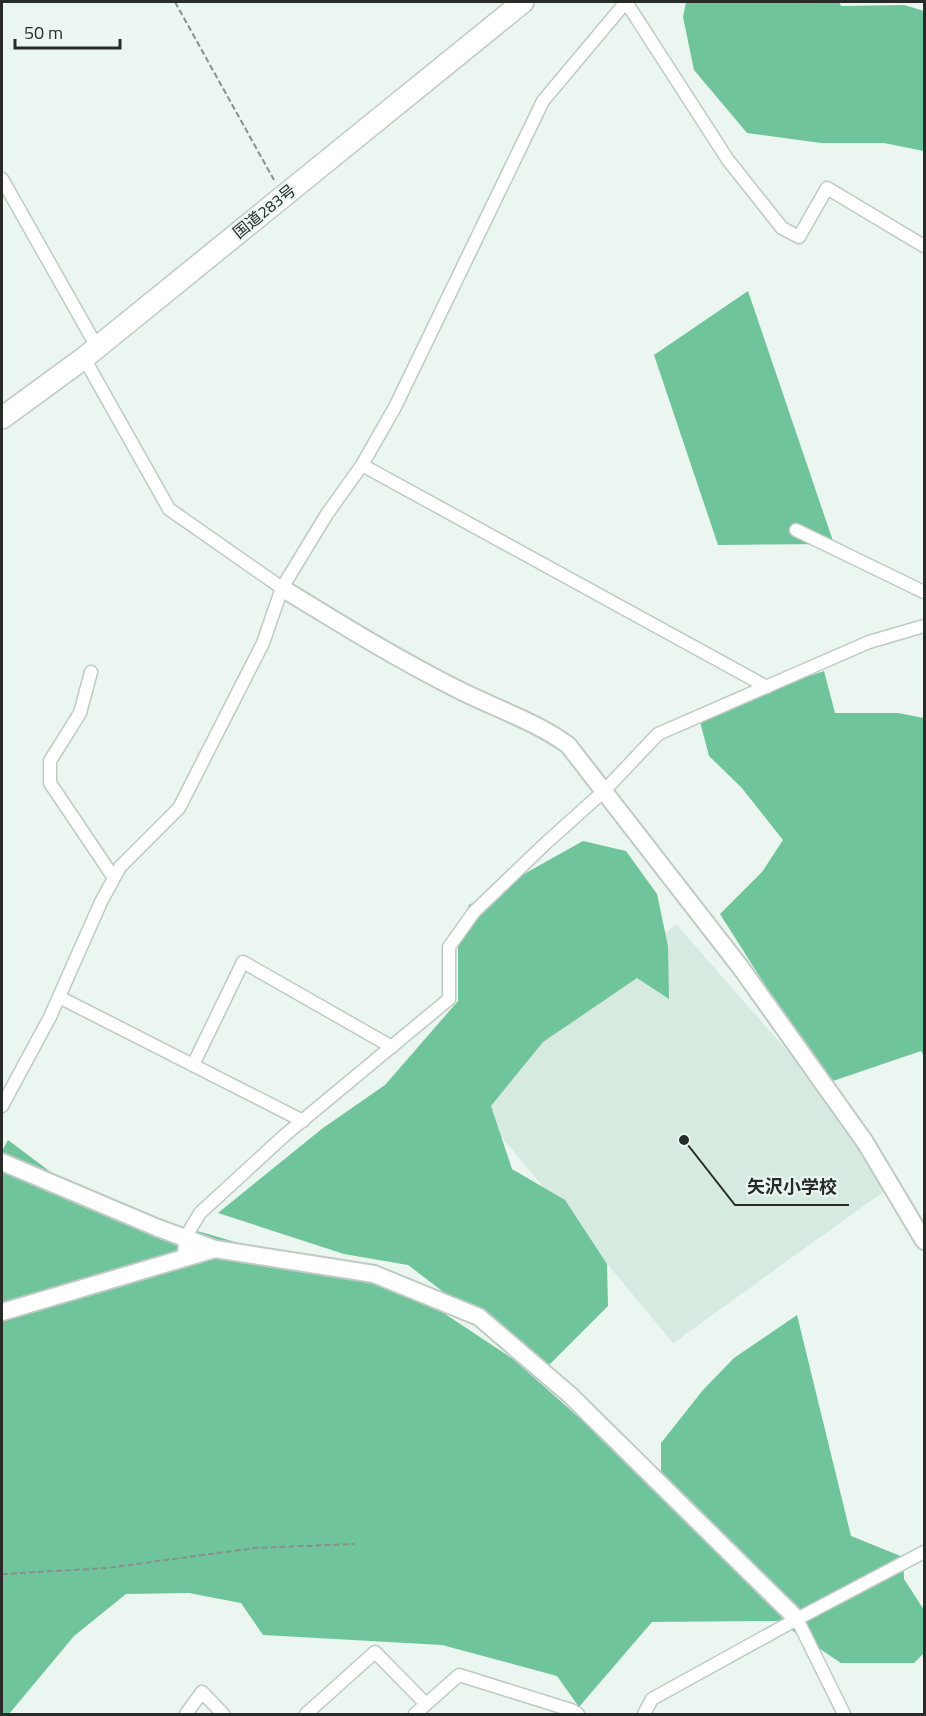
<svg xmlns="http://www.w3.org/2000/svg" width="926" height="1716" viewBox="0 0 926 1716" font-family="'Titillium Web','Noto Sans JP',sans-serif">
  <rect width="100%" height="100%" fill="#eaf6ef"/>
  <path fill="#d7eae0" d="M676,924l224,256 -227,163 -202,-243z"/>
  <path fill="#70c49b" d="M686,2h153l2,4 63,-1 20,6v140l-40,-8h-63l-74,-10 -53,-63 -11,-53z
    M748,291l86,253 -116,1 -64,-190z
    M824,671l11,42h63l26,5v338l-3,-5 -94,32 -107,-169 42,-42 21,-32 -42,-53 -32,-31 -11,-42z
    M583,841l43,10 31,43 11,52 1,53 -32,-21 -94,64 -52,64 21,63 53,31 42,64 1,42 -63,63 -137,-104 -64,-11 -126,-41 105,-85 62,-43 73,-84v-64l11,-32z
    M8,1140l84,63 116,31 210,62 95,63 106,94 42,41v-51l42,-53 31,-32 63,-43 54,221 52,21 1,22 20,31v43l-10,10h-73l-63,-42 -126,1 -73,85 -22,-31 -115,-31 -179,-10 -22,-32 -52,-10 -63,1 -52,42 -65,78h-7v-563z"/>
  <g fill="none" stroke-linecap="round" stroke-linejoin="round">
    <path stroke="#71c49c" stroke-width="4.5" d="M805,2l9,3 30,22 80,71"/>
    <defs>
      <path id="street" d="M626,2l102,158 54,68 17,9 28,-49 97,58
        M2,179l95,168
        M84,358l85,151 113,79
        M362,465l405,222
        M796,530l128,62
        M91,672l-11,41 -30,48v22l64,95
        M59,997l244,124
        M193,1065l50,-103 149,85
        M2,1106l48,-89 51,-115 19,-35 59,-59 84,-165 19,-55 45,-74 35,-49 33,-58 148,-306 83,-99
        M184,1258l1,-20 15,-25 85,-78 164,-136v-52l25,-35 72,-69 58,-52 54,-57 211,-92 55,-16
        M797,1619l47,95
        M186,1714l16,-22 21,22
        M306,1714l69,-62 51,52
        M415,1714l44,-39 112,35 7,4
        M644,1714l8,-15 145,-80 127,-67"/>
      <path id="secondary" d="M282,588c57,35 115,71 175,101 37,19 78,32 111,56l173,223 124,174 59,99
        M2,1162l156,66 57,21
        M2,1312l213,-63 159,25 105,43 91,78 227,224"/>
      <path id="highway" d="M2,418l82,-60 439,-356"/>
    </defs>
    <use href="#street" stroke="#bfcac4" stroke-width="15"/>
    <use href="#secondary" stroke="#bfcac4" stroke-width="20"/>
    <use href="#highway" stroke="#bfcac4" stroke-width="24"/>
    <path stroke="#88908b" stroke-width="2" stroke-dasharray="6 3" stroke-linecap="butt" d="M175,2l99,178
      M2,1574l105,-6 148,-20 99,-4"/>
    <use href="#street" stroke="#fff" stroke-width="12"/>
    <use href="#secondary" stroke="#fff" stroke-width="16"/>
    <use href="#highway" stroke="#fff" stroke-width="21"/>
  </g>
  <g text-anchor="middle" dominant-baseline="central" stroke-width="4.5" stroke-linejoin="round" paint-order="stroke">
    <g font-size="16" fill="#282c29" stroke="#eaf6ef">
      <text transform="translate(264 211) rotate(-39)">国道283号</text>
    </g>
  </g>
  <path fill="none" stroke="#282c29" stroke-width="2" d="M684 1140L735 1205H849"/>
  <circle fill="#282c29" stroke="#eaf6ef" stroke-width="2" cx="684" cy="1140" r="6"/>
  <g font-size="18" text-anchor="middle" font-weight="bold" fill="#282c29" stroke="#eaf6ef" stroke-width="4.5" stroke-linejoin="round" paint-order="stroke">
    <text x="792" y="1193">矢沢小学校</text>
  </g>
  <rect width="926" height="1716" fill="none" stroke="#282c29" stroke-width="6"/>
  <path d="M15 39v9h105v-9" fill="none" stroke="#282c29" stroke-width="3"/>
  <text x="24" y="39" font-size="18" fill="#282c29" stroke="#eaf6ef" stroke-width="4.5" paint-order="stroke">50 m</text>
</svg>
